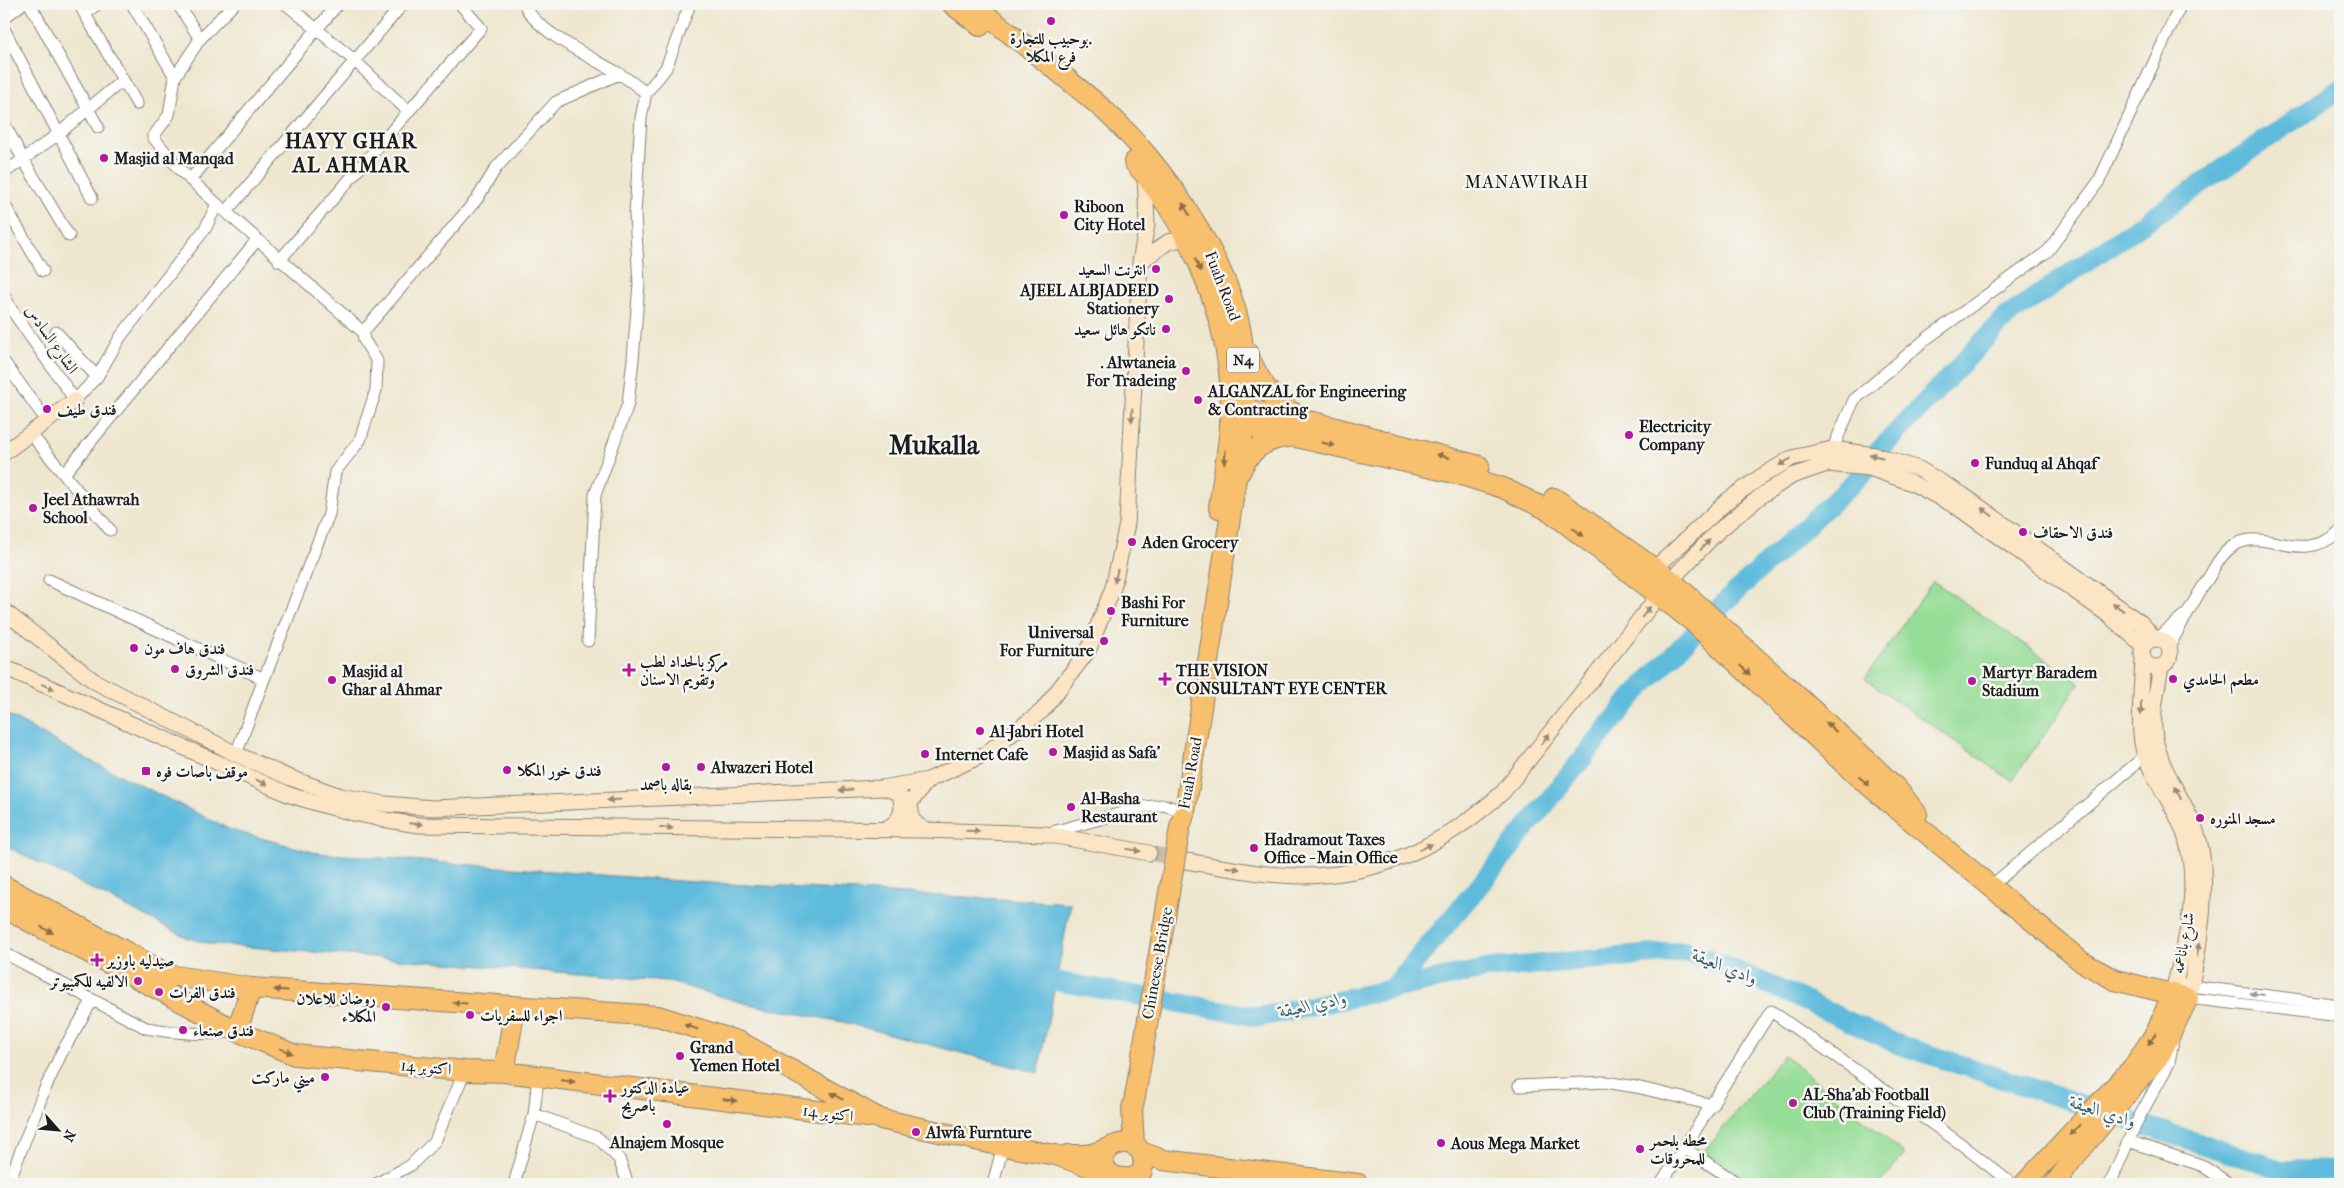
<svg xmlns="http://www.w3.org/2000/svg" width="2344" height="1188" viewBox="0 0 2344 1188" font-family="'IM FELL French Canon',Amiri,serif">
  <rect width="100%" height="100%" fill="#f6f6f2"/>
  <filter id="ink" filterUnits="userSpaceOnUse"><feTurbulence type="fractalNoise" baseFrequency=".02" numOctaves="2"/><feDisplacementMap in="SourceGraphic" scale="10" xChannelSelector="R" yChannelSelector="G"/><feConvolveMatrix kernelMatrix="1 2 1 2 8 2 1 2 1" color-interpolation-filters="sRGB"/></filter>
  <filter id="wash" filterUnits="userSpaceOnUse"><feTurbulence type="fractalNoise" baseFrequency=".0096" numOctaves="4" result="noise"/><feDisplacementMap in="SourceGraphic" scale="20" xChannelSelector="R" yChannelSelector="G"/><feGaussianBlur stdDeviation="1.12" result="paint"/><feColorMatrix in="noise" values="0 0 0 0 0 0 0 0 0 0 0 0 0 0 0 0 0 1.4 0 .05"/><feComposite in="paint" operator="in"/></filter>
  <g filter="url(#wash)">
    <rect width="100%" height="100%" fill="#eee6ce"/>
    <path fill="#96dd97" stroke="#597c5a" d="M1933,581l147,102 -68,98 -147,-102z
      M1784,1055l121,99 -25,30h-134l-42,-33z"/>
    <path fill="#5ebbdc" stroke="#3d6c7c" d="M4,713l83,46 144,71 86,23 376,29 378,21 -33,170 -195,-51 -95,-18 -82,-23 -455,-37 -23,-6 -184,-93z"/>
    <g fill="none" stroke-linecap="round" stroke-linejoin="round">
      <path stroke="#5ebbdc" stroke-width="20" d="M1055,981l204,36 227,-48 201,-18 83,34 130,60 381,125 59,1
        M1392,989l102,-121 138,-171 98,-100 139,-129 6,-13 131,-138 334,-228"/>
    </g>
  </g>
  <g filter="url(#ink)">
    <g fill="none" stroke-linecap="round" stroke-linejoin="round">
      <path stroke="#c4beaa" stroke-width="15" stroke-dasharray="15 8" stroke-linecap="butt" d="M1149,853l35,7"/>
      <defs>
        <path id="street" d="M30,4l68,123
          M79,4l58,100
          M132,4l43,73
          M178,4l22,35
          M286,4l68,56 54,51
          M525,4c6,25 71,56 93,69 10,6 19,13 28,20
          M84,13l14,-9
          M4,18l18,-14
          M4,29l88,169
          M4,123l19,36 46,77
          M4,173l53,-38 66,-55
          M190,180l148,-176
          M4,204l39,67
          M217,204l146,128 1,8 13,21 -1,29 -16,50 -25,32 -6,42 -65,165 -28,75
          M226,212l177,-208
          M279,261l202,-233 -21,-24
          M4,295l7,14 64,91 22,-23 24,-41 84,-107 12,-25 -37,-34 -27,-33 16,-22 6,-38 25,-38 34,-35
          M56,332l41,45
          M363,332l114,-133 19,-31 60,-66 63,-28
          M4,362l43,59
          M30,433l80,97
          M1829,457l25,-57 72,-61 122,-88 51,-70 82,-177
          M64,474l193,-234
          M49,580l215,99
          M2157,639l26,-23
          M588,641l7,-146 33,-91 5,-45 6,-75 -4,-70 6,-96 5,-25 20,-25 24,-64
          M2169,647c13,-24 25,-47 40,-70 6,-10 11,-21 20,-28 33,-28 69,20 111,-18
          M1049,833l95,-26 20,-2 21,7
          M1990,887l155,-131
          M4,953l142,75c27,5 63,8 90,3
          M2183,985l157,20
          M2188,998l152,18
          M1519,1086l86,-4 31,5 77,18
          M534,1114l64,24 21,21 9,25
          M2128,1141l73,24 29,19
          M1686,1149l53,35
          M8,1184l36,-93 18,-39 30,-51
          M376,1184l35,-19 24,-24 30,-70
          M514,1184l20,-70 4,-37
          M993,1184l10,-38
          M1661,1184l110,-173 190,133 51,40
          M2110,1184l26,-61 33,-60 4,-23"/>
        <path id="secondary" d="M1140,262l28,-20 28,-6
          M4,453l71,-53
          M1648,575l80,-75 34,-24 30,-18 40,-9 43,6 44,14 44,26 178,128 14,16
          M4,611l90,70 142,73 52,23 52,19 45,8 48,4 449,-20 46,-8 57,-26 57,-43 46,-60 25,-63 14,-64 13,-262 7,-37 -2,-51
          M2142 653a14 14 0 1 1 28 0a14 14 0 1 1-28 0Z
          M2143,659c-1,26 -7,75 3,99 12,30 36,57 42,89 11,49 -3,100 -16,147
          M4,667l286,128c42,14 83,24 128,30l506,5 121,4 104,19
          M2161,667c-4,23 -10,47 -6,71 6,35 34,67 44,102 11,42 0,115 -11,158
          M882,830c18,-6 24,-20 17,-37l-15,-5
          M924,830l-12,-10 -2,-17 18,-23
          M1185,861c39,6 78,15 117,15 79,0 143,-32 201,-84l168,-212 46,-48 45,-37 30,-19 35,-12 42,4 43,15 45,24 150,107 37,32"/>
        <path id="highway" d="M952,4l28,22
          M972,4c44,35 90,69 132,106 57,51 128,154 138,230 5,35 4,71 -1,106l-56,366 -5,15
          M1134,162c57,64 97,158 97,244 0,34 -8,69 -12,102
          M1247,352c11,26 26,53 53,64
          M1233,407l80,15 166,44
          M1230,422l228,52 45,14 47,23 142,110 163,153 227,188 33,18 73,18 -28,57 -88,105 -17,24
          M1240,472c9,-22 25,-33 48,-35
          M1554,498l117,82 196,180 31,30 19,24
          M4,886l165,89 82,13 407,28 82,26 140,77 123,27 53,9 34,12 18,9
          M4,908l233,123 58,24 170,16 39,1 364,45
          M237,1031l14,-43
          M504,1072l11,-64
          M1134,1146l-2,-37 3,-12
          M1141,1152l22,8 195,24
          M1068,1155c9,0 19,1 27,-2 15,-4 34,-20 46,-1 3,5 3,13 1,19 -12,17 -56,2 -31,-24
          M2024,1184l109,-117 24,-36 15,-37"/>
      </defs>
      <use href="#street" stroke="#858175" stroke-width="13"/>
      <use href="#secondary" stroke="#858175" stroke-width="17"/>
      <use href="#highway" stroke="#858175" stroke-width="22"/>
      <use href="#street" stroke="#fff" stroke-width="11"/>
      <use href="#secondary" stroke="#fce5c4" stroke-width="15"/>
      <use href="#highway" stroke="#f8bf6c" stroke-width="20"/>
      <defs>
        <path id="highway-bridge" d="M1135,1097l45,-270"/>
      </defs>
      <use href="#highway-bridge" stroke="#858175" stroke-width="22" stroke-linecap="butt"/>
      <use href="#highway-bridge" stroke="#f8bf6c" stroke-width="20"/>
    </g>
    <defs><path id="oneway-solid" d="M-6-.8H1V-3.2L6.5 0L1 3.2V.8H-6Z" transform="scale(1.25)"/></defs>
    <g fill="#8a6e44">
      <use href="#oneway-solid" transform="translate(1186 209) rotate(-121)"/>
      <use href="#oneway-solid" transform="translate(1198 265) rotate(64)"/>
      <use href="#oneway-solid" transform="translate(1328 444) rotate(13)"/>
      <use href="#oneway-solid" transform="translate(1443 456) rotate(-165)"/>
      <use href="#oneway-solid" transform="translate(1225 457) rotate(97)"/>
      <use href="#oneway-solid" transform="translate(1578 532) rotate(37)"/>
      <use href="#oneway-solid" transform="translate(1745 670) rotate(43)"/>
      <use href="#oneway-solid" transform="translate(1831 727) rotate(-138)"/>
      <use href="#oneway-solid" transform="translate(1864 781) rotate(40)"/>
      <use href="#oneway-solid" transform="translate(47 930) rotate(28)"/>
      <use href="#oneway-solid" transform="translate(281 990) rotate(-176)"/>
      <use href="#oneway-solid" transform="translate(460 1003) rotate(-176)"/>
      <use href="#oneway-solid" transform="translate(691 1027) rotate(-162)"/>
      <use href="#oneway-solid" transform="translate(2152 1039) rotate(124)"/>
      <use href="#oneway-solid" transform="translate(286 1051) rotate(22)"/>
      <use href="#oneway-solid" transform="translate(568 1081) rotate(7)"/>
      <use href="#oneway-solid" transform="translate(837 1096) rotate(-151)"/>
      <use href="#oneway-solid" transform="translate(730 1100) rotate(7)"/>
      <use href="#oneway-solid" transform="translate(2075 1130) rotate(132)"/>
    </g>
    <g fill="#978b78">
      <use href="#oneway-solid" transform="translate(1132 415) rotate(93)"/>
      <use href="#oneway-solid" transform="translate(1876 456) rotate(-166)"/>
      <use href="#oneway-solid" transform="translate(1785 462) rotate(150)"/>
      <use href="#oneway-solid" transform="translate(1987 512) rotate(-144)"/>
      <use href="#oneway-solid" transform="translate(1705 545) rotate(-47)"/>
      <use href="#oneway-solid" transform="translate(1116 576) rotate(103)"/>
      <use href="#oneway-solid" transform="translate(2118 607) rotate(-144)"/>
      <use href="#oneway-solid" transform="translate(1646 612) rotate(-52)"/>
      <use href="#oneway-solid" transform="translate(48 687) rotate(24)"/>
      <use href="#oneway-solid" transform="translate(2141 708) rotate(90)"/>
      <use href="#oneway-solid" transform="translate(1545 739) rotate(-52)"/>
      <use href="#oneway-solid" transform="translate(261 782) rotate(24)"/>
      <use href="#oneway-solid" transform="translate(846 790) rotate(177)"/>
      <use href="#oneway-solid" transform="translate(2178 793) rotate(-115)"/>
      <use href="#oneway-solid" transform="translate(614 800) rotate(177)"/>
      <use href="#oneway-solid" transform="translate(416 824) rotate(5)"/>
      <use href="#oneway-solid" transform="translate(666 828) rotate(1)"/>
      <use href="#oneway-solid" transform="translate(973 831) rotate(2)"/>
      <use href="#oneway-solid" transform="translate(1426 847) rotate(-26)"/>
      <use href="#oneway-solid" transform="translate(1134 850) rotate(10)"/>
      <use href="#oneway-solid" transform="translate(1233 868) rotate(9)"/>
      <use href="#oneway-solid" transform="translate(2198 950) rotate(-82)"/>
    </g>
    <use fill="#999" href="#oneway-solid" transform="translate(2257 994) rotate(-173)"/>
  </g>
  <g fill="#b5179e" stroke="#f6f6f2" stroke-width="2">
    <circle cx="1051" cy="21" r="5"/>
    <circle cx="104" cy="158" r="5"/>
    <circle cx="1064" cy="215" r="5"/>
    <circle cx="1156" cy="269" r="5"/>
    <circle cx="1169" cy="299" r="5"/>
    <circle cx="1166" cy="329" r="5"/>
    <circle cx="1186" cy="371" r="5"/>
    <circle cx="1198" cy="400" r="5"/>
    <circle cx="47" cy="409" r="5"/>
    <circle cx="1629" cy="435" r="5"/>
    <circle cx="1975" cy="463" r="5"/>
    <circle cx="33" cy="508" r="5"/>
    <circle cx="2023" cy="532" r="5"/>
    <circle cx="1132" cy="542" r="5"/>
    <circle cx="1111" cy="611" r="5"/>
    <circle cx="1104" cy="641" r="5"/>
    <circle cx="134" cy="648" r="5"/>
    <circle cx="175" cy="669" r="5"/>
    <path d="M626.5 662.5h5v5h5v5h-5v5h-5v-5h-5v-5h5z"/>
    <path d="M1162.5 671.5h5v5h5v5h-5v5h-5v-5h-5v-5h5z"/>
    <circle cx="2173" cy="679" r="5"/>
    <circle cx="332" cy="680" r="5"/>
    <circle cx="1972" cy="681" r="5"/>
    <circle cx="980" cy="731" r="5"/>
    <circle cx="1053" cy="752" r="5"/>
    <circle cx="925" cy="754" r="5"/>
    <circle cx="666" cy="767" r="5"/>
    <circle cx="701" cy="767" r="5"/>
    <circle cx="507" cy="770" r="5"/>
    <rect x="141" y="766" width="10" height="10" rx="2.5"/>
    <circle cx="1071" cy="807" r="5"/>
    <circle cx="2200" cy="818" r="5"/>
    <circle cx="1254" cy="848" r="5"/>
    <path d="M94.5 952.5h5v5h5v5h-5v5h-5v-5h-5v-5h5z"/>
    <circle cx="138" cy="981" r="5"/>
    <circle cx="159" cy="992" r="5"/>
    <circle cx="386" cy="1007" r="5"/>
    <circle cx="470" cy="1015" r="5"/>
    <circle cx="183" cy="1030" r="5"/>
    <circle cx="680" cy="1056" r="5"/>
    <circle cx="325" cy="1077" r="5"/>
    <path d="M607.5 1088.5h5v5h5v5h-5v5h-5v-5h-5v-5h5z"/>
    <circle cx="1793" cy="1103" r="5"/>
    <circle cx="667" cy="1124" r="5"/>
    <circle cx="916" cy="1132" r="5"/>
    <circle cx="1441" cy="1143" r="5"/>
    <circle cx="1640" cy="1149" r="5"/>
  </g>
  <g text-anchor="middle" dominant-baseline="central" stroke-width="5" stroke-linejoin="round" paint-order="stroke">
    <rect fill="#f6f6f2" stroke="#5d5d5c" stroke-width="1" x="1227" y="347.5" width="32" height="25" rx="4"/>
    <g font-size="15" font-weight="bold" fill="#1c1c1c">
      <text x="1243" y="360">N4</text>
    </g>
    <g font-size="16" font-weight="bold" fill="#1c1c1c" stroke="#f6f6f2" text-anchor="start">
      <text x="1051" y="38" text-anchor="middle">بوحبيب للتجارة.<tspan x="1051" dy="18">فرع المكلا</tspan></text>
      <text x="114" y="158">Masjid al Manqad</text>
      <text x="1074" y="206">Riboon<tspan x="1074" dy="18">City Hotel</tspan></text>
      <text x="1146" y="269" text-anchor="end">انترنت السعيد</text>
      <text x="1159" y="290" text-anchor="end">AJEEL ALBJADEED<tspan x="1159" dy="18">Stationery</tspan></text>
      <text x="1156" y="329" text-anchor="end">ناتكو هائل سعيد</text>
      <text x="1176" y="362" text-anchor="end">. Alwtaneia<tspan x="1176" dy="18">For Tradeing</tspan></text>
      <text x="1208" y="391">ALGANZAL for Engineering<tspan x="1208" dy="18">&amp; Contracting</tspan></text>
      <text x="57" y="409">فندق طيف</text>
      <text x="1639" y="426">Electricity<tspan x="1639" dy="18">Company</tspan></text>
      <text x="1985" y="463">Funduq al Ahqaf</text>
      <text x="43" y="499">Jeel Athawrah<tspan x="43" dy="18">School</tspan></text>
      <text x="2033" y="532">فندق الاحقاف</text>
      <text x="1142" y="542">Aden Grocery</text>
      <text x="1121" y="602">Bashi For<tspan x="1121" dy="18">Furniture</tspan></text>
      <text x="1094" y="632" text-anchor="end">Universal<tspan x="1094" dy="18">For Furniture</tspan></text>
      <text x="144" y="648">فندق هاف مون</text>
      <text x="640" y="661">مركز بالحداد لطب<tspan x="640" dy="18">وتقويم الاسنان</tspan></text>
      <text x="185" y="669">فندق الشروق</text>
      <text x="1176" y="670">THE VISION<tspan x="1176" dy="18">CONSULTANT EYE CENTER</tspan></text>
      <text x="342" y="671">Masjid al<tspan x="342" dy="18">Ghar al Ahmar</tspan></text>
      <text x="1982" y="672">Martyr Baradem<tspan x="1982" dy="18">Stadium</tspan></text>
      <text x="2183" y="679">مطعم الحامدي</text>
      <text x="990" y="731">Al-Jabri Hotel</text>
      <text x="1063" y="752">Masjid as Safa'</text>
      <text x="935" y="754">Internet Cafe</text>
      <text x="711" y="767">Alwazeri Hotel</text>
      <text x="517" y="770">فندق خور المكلا</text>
      <text x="156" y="771">موقف باصات فوه</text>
      <text x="666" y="784" text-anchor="middle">بقاله باصمد</text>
      <text x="1081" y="798">Al-Basha<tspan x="1081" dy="18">Restaurant</tspan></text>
      <text x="2210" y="818">مسجد المنوره</text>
      <text x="1264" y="839">Hadramout Taxes<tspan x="1264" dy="18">Office - Main Office</tspan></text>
      <text x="107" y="960">صيدليه باوزير</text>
      <text x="128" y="981" text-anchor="end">الالفيه للكمبيوتر</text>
      <text x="169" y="992">فندق الفرات</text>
      <text x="376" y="998" text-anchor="end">روضان للاعلان<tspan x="376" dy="18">المكلاء</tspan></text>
      <text x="480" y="1015">اجواء للسفريات</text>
      <text x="193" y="1030">فندق صنعاء</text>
      <text x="690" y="1047">Grand<tspan x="690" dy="18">Yemen Hotel</tspan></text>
      <text x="315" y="1077" text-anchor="end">ميني ماركت</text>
      <text x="621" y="1087">عيادة الدكتور<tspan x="621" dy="18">باصريح</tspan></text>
      <text x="1803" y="1094">AL-Sha'ab Football<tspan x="1803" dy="18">Club (Training Field)</tspan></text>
      <text x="926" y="1132">Alwfa Furnture</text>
      <text x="1650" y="1140">محطه بلحمر<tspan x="1650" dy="18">للمحروقات</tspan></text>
      <text x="667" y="1142" text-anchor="middle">Alnajem Mosque</text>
      <text x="1451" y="1143">Aous Mega Market</text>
    </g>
    <g font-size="16" fill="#1c1c1c" stroke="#f6f6f2">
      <text transform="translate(1223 286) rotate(69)">Fuah Road</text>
      <text transform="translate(52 339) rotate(55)">الشارع السادس</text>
      <text transform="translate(1190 773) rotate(-80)">Fuah Road</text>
      <text transform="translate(2183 943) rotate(-79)">شارع باناعمه</text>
      <text transform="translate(1157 963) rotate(-80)">Chineese Bridge</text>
      <text transform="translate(426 1067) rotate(5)">14 اكتوبر</text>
      <text transform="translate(828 1113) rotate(7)">14 اكتوبر</text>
    </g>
    <g font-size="18" letter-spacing="1" fill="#1c1c1c" stroke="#f6f6f2">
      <text x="1527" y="182">MANAWIRAH</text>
    </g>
    <g font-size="18" font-style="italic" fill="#365c69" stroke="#f6f6f2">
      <text transform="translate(1725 967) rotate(22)">وادي العيقة</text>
      <text transform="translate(1313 1005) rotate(-12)">وادي العيقة</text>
      <text transform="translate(2103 1112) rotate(18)">وادي العيقة</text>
    </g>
    <g font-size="21" font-weight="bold" letter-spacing="1" fill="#1c1c1c" stroke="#f6f6f2">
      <text x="351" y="141">HAYY GHAR<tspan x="351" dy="24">AL AHMAR</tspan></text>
    </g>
    <g font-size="26" font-weight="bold" fill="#1c1c1c" stroke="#f6f6f2">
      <text x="934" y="445">Mukalla</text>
    </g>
  </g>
  <rect width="2344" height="1188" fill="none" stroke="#f6f6f2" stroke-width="20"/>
  <g transform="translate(58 1130) rotate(117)" stroke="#f6f6f2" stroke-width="4" paint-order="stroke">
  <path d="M0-4L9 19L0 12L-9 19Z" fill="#1c1c1c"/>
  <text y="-8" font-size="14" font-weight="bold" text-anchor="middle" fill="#1c1c1c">N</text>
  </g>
</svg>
